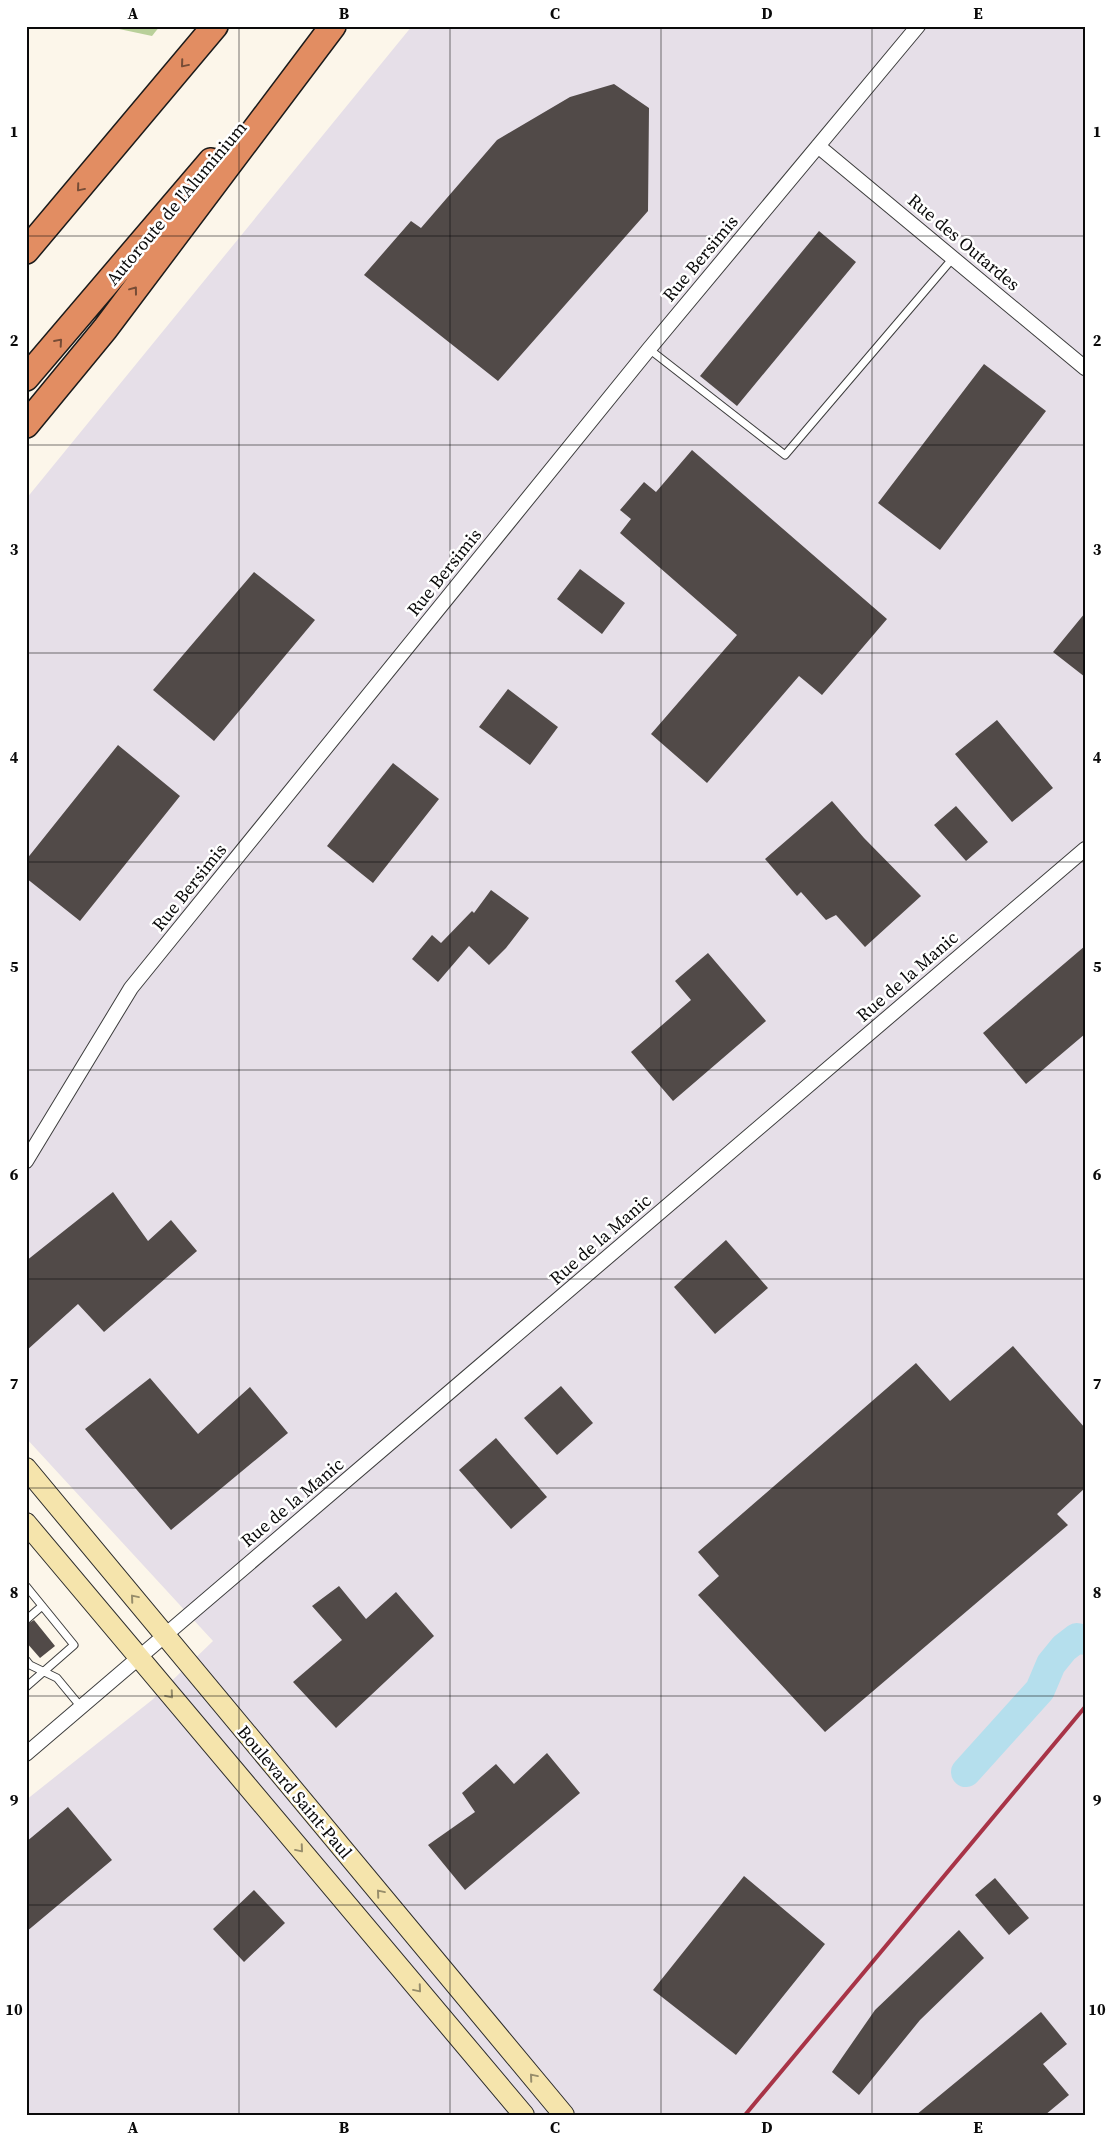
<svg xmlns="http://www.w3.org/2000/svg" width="1111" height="2141" viewBox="0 0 1111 2141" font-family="'Source Serif 4',serif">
  <rect width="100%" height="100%" fill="#fcf6ea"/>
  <path fill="#e6dfe8" d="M412,26h673v2089h-1059v-315l126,-100 61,-59 -187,-203v-939z"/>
  <path fill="#b9d09a" d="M105,26h55l-8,10z"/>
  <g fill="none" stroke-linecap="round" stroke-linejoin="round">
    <path stroke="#b5dfed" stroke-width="30" d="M966,1772l74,-82 11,-26 13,-16 13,-10 8,2"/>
  </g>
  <path fill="#514a48" d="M614,84l35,24 -1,103 -150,170 -134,-106 47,-54 10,7 76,-88 73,-43z
    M819,231l37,31 -119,144 -37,-30z
    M984,364l62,47 -106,139 -62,-47z
    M692,450l195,169 -65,76 -23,-19 -92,107 -56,-49 86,-99 -117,-102 11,-14 -11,-9 24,-28 12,10z
    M580,569l45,34 -23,31 -45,-35z
    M254,572l61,48 -101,121 -61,-51z
    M1085,613v64l-32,-25z
    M508,689l50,38 -28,38 -51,-38z
    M997,720l56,68 -41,34 -57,-68z
    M118,745l62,51 -100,125 -54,-43v-18z
    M393,763l46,36 -66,84 -46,-37z
    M832,801l32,37 57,58 -56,51 -29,-32 -10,5 -25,-28 -4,4 -32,-37z
    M956,806l32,36 -22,19 -32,-36z
    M491,890l38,28 -23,30 -17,17 -20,-19 -31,36 -26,-23 20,-24 9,8 31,-32 2,2z
    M1085,946v88l-59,50 -43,-51z
    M708,953l58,68 -93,80 -42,-49 60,-52 -16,-19z
    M113,1192l35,49 23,-21 26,31 -93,81 -26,-28 -52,47v-90z
    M726,1240l42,48 -53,46 -41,-47z
    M1013,1346l72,82v60l-28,26 11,11 -243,207 -127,-137 21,-19 -21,-24 218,-189 34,38z
    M150,1378l48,56 52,-47 38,46 -117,97 -86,-101z
    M561,1386l32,37 -36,32 -33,-37z
    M496,1438l51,59 -36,32 -52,-59z
    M339,1586l27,33 30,-27 38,44 -98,92 -43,-46 49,-42 -30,-34z
    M34,1620l21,26 -15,12 -14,-16v-17z
    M547,1753l33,40 -115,97 -37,-45 47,-33 -13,-19 34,-29 18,20z
    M68,1807l44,53 -86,72v-90z
    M744,1876l81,68 -89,111 -83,-65z
    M995,1878l34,40 -20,17 -34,-40z
    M254,1890l31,33 -41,39 -31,-33z
    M959,1930l25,28 -64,62 -61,75 -27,-23 43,-62z
    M1041,2012l26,32 -24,20 26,31 -24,20h-129z"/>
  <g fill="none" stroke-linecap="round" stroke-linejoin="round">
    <defs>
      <path id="service" d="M649,349l136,106 168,-197
        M26,1586l48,59 -48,42
        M26,1620l16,-14
        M26,1660l4,5 27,13 24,29"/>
      <path id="minor" d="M818,146l267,222
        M26,1161l105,-173 518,-639 269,-323
        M26,1754l1059,-905"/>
      <path id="secondary" d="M26,1468l538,647
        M26,1523l498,592"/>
      <path id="motorway" d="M26,251l189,-225
        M26,378l185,-217
        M26,425l79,-96 228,-303"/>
    </defs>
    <use href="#service" stroke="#3d3d3d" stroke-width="9"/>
    <use href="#minor" stroke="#3d3d3d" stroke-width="16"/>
    <use href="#secondary" stroke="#2c2c2c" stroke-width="22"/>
    <use href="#motorway" stroke="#1b1b1b" stroke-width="28"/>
    <use href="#service" stroke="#fff" stroke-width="7"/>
    <use href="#minor" stroke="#fff" stroke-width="14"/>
    <use href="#secondary" stroke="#f5e4ac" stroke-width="20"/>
    <use href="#motorway" stroke="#e28d62" stroke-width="25"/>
    <path stroke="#a83447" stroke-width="4" d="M745,2115l340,-408"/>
  </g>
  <defs><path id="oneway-chevron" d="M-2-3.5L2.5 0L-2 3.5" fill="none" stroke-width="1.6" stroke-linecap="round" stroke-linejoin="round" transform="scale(1.25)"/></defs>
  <g stroke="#764c36">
    <use href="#oneway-chevron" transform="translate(184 64) rotate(130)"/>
    <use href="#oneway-chevron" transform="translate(80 188) rotate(130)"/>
    <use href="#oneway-chevron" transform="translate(134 290) rotate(-53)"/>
    <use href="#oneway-chevron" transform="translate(59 342) rotate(-49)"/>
  </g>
  <g stroke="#978d6b">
    <use href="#oneway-chevron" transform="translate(134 1598) rotate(-130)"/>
    <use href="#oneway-chevron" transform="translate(170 1695) rotate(50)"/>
    <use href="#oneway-chevron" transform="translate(300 1849) rotate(50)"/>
    <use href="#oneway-chevron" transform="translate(380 1893) rotate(-130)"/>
    <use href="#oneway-chevron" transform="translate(418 1989) rotate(50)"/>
    <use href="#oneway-chevron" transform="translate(533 2077) rotate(-130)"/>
  </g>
  <path fill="none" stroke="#0a0a0a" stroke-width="1" stroke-opacity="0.55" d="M239,26v2089M450,26v2089M661,26v2089M872,26v2089M26,236h1059M26,445h1059M26,653h1059M26,862h1059M26,1070h1059M26,1279h1059M26,1488h1059M26,1696h1059M26,1905h1059"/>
  <g text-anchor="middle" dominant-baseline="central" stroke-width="5" stroke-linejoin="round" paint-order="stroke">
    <g font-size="18" fill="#0a0a0a" stroke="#fff">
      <text transform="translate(176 203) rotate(-50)">Autoroute de l'Aluminium</text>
      <text transform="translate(964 242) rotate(40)">Rue des Outardes</text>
      <text transform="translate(700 258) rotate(-50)">Rue Bersimis</text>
      <text transform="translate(444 572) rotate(-51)">Rue Bersimis</text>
      <text transform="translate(189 887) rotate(-51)">Rue Bersimis</text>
      <text transform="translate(907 976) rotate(-41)">Rue de la Manic</text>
      <text transform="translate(600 1239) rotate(-41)">Rue de la Manic</text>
      <text transform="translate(292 1502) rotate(-40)">Rue de la Manic</text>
      <text transform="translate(295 1792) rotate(50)">Boulevard Saint-Paul</text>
    </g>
  </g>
  <rect width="1111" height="2141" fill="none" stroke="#ffffff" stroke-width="55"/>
  <rect x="28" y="28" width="1056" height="2086" fill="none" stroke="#0a0a0a" stroke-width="2"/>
  <g font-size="16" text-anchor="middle" font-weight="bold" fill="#0a0a0a">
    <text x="133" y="19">A</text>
    <text x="344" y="19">B</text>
    <text x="555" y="19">C</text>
    <text x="767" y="19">D</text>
    <text x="978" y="19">E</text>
    <text x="14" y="137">1</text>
    <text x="1097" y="137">1</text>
    <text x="14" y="346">2</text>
    <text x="1097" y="346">2</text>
    <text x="14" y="555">3</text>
    <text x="1097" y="555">3</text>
    <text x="14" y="763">4</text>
    <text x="1097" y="763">4</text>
    <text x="14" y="972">5</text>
    <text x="1097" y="972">5</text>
    <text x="14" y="1180">6</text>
    <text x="1097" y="1180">6</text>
    <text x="14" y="1389">7</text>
    <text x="1097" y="1389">7</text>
    <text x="14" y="1598">8</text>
    <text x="1097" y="1598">8</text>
    <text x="14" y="1806">9</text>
    <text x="1097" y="1806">9</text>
    <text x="14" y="2015">10</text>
    <text x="1097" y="2015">10</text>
    <text x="133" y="2133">A</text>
    <text x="344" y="2133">B</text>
    <text x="555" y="2133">C</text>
    <text x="767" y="2133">D</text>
    <text x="978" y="2133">E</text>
  </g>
</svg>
